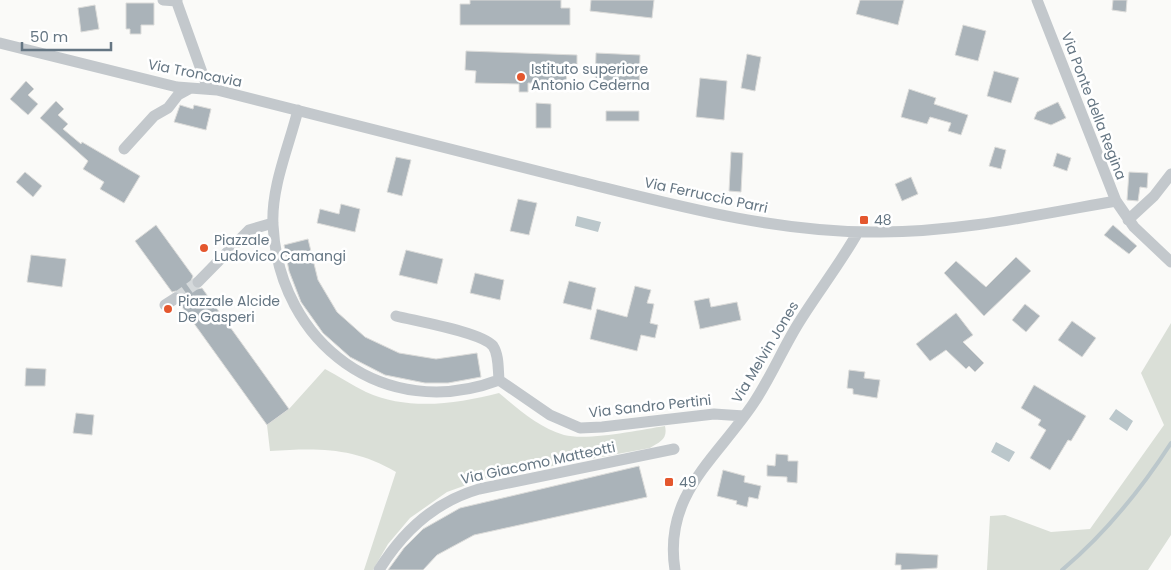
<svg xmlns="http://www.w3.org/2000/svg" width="1171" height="570" viewBox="0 0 1171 570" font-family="Poppins,sans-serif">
  <rect width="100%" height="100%" fill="#fafaf8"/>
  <path fill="#dadfd7" d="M1171,323v212l-23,35h-161l3,-54 15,-1 46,17 39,-3 74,-104 -23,-52z
    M325,369c13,7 27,16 41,23 42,19 90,12 133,1 19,16 40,35 65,42 24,6 75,-5 101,-9 3,13 -5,16 -15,22l-167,31 -36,13 -37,26 -22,26 -15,26h-9l32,-98c-42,-25 -78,-24 -126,-21l-3,-26 22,-16z"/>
  <path fill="#bbc7cb" d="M577,216l24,6 -3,10 -23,-6z
    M1116,409l17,12 -6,10 -18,-12z
    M996,442l19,10 -6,10 -18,-10z"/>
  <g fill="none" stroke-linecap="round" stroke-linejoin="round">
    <path stroke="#bbc7cb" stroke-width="4" d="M1062,570c44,-37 78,-79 109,-127"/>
  </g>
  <path fill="#aab3b9" stroke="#dcdcda" d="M470,0h91v8h9v17h-110v-21h10z
    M591,0h63l-2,18 -62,-7z
    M860,0h44l-6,25 -42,-11z
    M1113,0h14l-1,12 -14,-2z
    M126,3h28v22h-13v9h-11v-5h-4z
    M95,5l4,24 -18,3 -3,-24z
    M963,25l23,6 -8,30 -23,-6z
    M466,51l111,4v16h-10l-1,13 -38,-1v9h-9v-8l-44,-1 1,-12 -11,-1z
    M596,53l44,2 -1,32 -44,-1z
    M747,54l14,3 -6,34 -14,-3z
    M994,71l25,7 -8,25 -24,-7z
    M700,78l27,3 -3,39 -28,-3z
    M26,81l8,8 -6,6 10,9 -10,11 -18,-16z
    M909,89l27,9 -2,6 34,11 -7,20 -13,-4 3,-8 -21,-6 -3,7 -26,-7z
    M56,101l8,8 -6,6 10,9 -5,5 18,15 1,-2 58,34 -16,27 -24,-14 4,-7 -21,-13 5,-8 -48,-43z
    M1058,102l8,16 -15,7 -17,-6 3,-7z
    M536,103l15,1v24h-15z
    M180,105l13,4 1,-4 17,4 -5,21 -32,-8z
    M606,111h33v10h-33z
    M995,147l11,3 -5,19 -12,-3z
    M731,152l12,1 -2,39 -12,-1z
    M1057,153l14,5 -4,13 -14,-5z
    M396,157l15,3 -9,36 -15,-4z
    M25,172l17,14 -9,11 -17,-15z
    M1129,172l19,1 -1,15 -7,-1 -2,14 -11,-1z
    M911,177l7,17 -16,7 -7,-17z
    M518,199l19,4 -8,32 -19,-4z
    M341,204l19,5 -5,23 -38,-9 3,-14 19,5z
    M156,225l37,51 -2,5 1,6 5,2 5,-1 87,121 -22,16 -87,-121 3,-6 -1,-4 -6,-3 -4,1 -37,-51z
    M1113,225l24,21 -8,8 -25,-19z
    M308,239l10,41 19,32 28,25 34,16 37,6 41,-6 4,24 -33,6h-23l-40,-8 -35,-18 -27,-24 -22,-31 -12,-31 -5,-26z
    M406,250l37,9 -6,25 -38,-9z
    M31,255l35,4 -4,28 -35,-5z
    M1016,257l15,14 -47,45 -40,-43 12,-12 30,26z
    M475,273l29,7 -4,20 -30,-7z
    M569,281l27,7 -5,22 -28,-7z
    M635,286l16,4 -4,13 7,1 -4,19 8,2 -3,13 -14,-3 -4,16 -47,-12 7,-30 30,8z
    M709,298l2,9 26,-5 4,18 -41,9 -6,-28z
    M1025,304l15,12 -14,16 -14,-12z
    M956,313l17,22 -10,7 21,21 -9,9 -6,-6 -3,3 -20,-19 -16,11 -14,-17z
    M1072,321l24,17 -14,19 -24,-17z
    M26,368l20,1 -1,17h-20z
    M849,370l16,2 -1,6 16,2 -3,18 -24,-4v-5l-6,-1z
    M1034,385l52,31 -15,25 -3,-1 -18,30 -20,-12 16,-28 -8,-5 3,-5 -20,-12z
    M76,413l18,2 -2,20 -19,-2z
    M776,454l12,1v6h10l-1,22 -10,-1v-5l-20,-1v-11l8,1z
    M639,466l8,31 -173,38 -37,20 -14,15h-35l16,-22 19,-19 37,-21z
    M723,470l22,6 -1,6 17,4 -3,13 -9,-2 -2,10 -11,-3 1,-3 -20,-5z
    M896,553l42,2 -1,13 -36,2v-5h-6z"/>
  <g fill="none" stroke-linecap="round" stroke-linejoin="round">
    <path stroke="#d5d9db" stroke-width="11" stroke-dasharray="11 5.5" stroke-linecap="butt" d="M176,298l22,-16"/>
    <path stroke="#c3c8cc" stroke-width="11" d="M163,0l14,1
      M176,0l32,89
      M1037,0l79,201 18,26 37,35
      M0,43l177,44 40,3c115,29 230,58 344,87 103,25 206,55 313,55 81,1 163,-17 242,-31
      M298,110c-9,36 -27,77 -25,115 6,119 112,198 226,155
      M124,149l30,-33 14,-8 10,-13 11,-6
      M1128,220l26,-24 17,-22
      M198,282l51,-52 24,-7
      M165,305l11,-7
      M396,316c19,5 86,16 97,30 6,9 5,23 6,34l51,35 30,13 22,-1 112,-13 30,2
      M379,570c24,-39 55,-68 100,-81l195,-40
      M675,570c-12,-75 41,-111 78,-166 17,-25 29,-54 45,-80 19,-31 42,-60 60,-92"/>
  </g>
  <g fill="#e4572e" stroke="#fff" stroke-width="2">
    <circle cx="521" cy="77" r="5"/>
    <rect x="859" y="215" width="10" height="10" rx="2.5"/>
    <circle cx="204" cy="248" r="5"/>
    <circle cx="168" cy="309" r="5"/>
    <rect x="664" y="477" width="10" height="10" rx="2.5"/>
  </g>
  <g text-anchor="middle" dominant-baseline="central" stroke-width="5" stroke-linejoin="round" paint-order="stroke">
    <g font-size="14" fill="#657683" stroke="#fff" text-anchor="start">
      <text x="531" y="69">Istituto superiore<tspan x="531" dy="16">Antonio Cederna</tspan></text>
      <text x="874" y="220">48</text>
      <text x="214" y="240">Piazzale<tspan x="214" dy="16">Ludovico Camangi</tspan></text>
      <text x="178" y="301">Piazzale Alcide<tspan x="178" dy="16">De Gasperi</tspan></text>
      <text x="679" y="482">49</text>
    </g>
    <g font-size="14" fill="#657683" stroke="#fff">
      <text transform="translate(195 73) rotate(11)">Via Troncavia</text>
      <text transform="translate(1094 106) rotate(69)">Via Ponte della Regina</text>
      <text transform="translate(706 195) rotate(12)">Via Ferruccio Parri</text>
      <text transform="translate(765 352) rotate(-59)">Via Melvin Jones</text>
      <text transform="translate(650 406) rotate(-6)">Via Sandro Pertini</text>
      <text transform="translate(538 463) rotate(-12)">Via Giacomo Matteotti</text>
    </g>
  </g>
  <path d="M22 42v8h89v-8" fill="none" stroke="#657683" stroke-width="2.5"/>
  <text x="30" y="42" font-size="15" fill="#657683" stroke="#ffffff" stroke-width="4" paint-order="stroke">50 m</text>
</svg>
